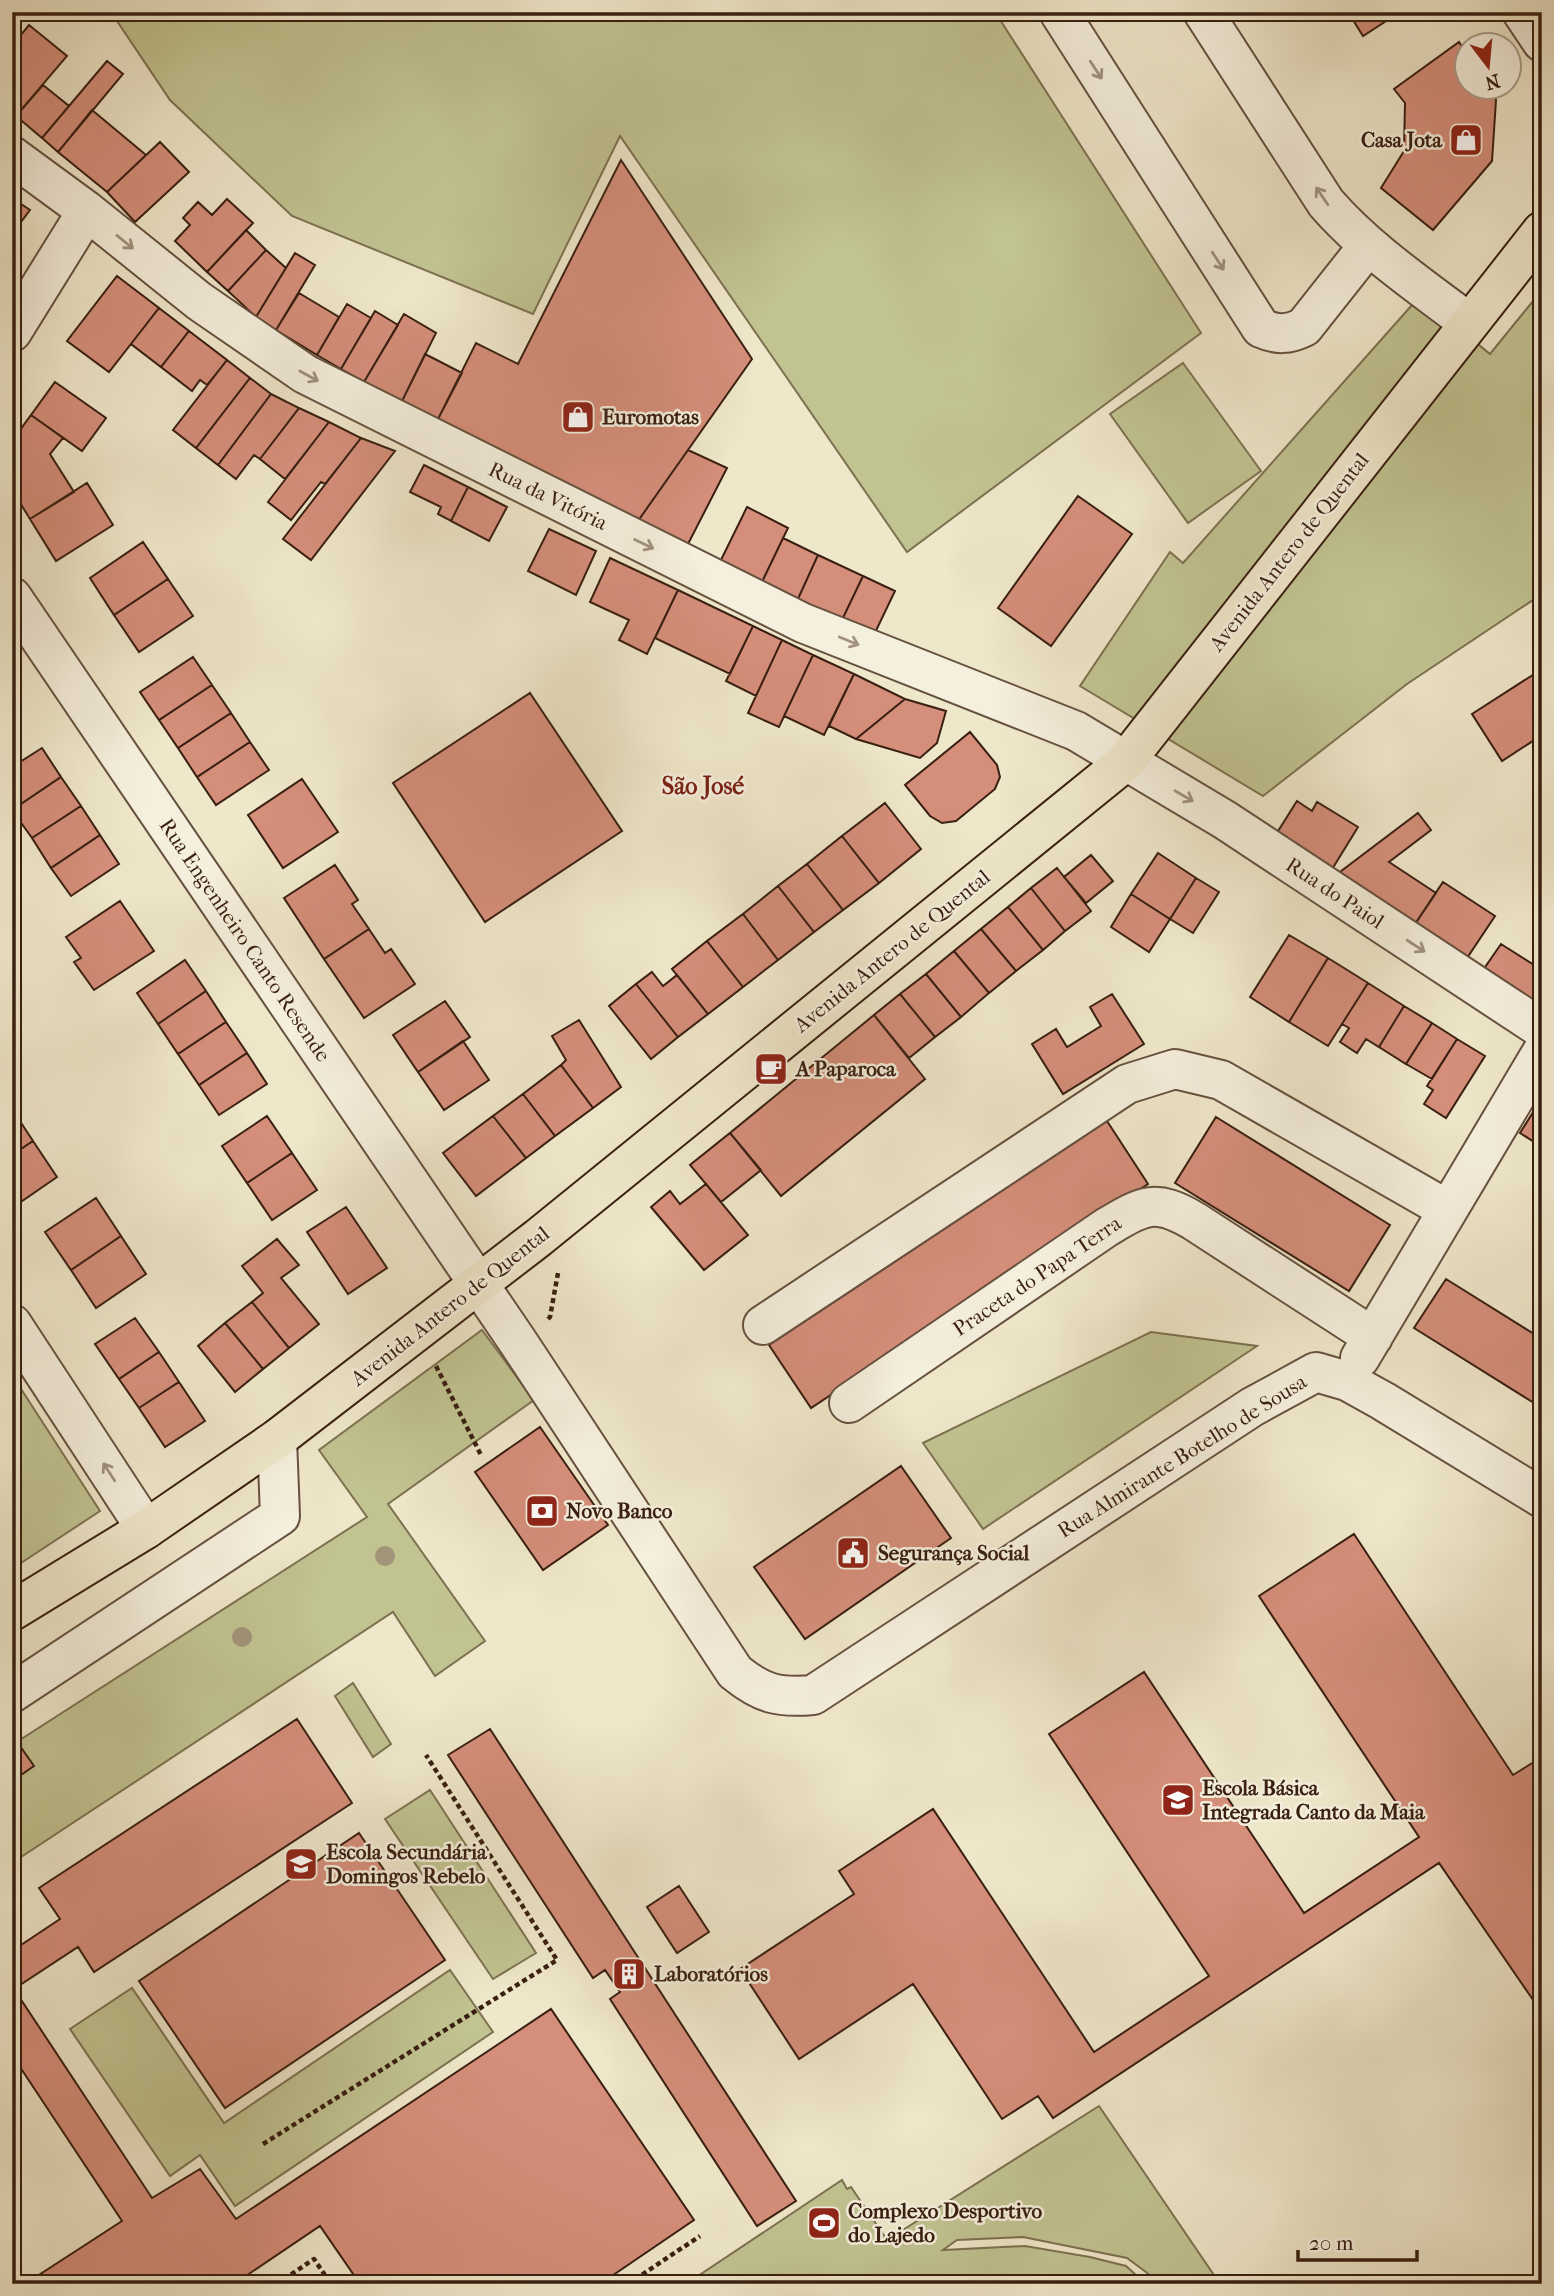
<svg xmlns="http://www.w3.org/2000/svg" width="1554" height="2296" viewBox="0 0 1554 2296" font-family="'IM FELL French Canon',serif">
  <rect width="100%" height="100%" fill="#efe7ca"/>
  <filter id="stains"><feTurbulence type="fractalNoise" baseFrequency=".00286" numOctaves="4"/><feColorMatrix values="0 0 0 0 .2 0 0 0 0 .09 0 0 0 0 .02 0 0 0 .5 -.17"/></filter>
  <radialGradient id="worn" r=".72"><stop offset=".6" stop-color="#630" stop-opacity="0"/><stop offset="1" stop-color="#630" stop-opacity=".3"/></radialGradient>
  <path fill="#c1c391" stroke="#7d7151" stroke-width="2" d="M111,12h884l206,321 -294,219 -287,-416 -87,178 -241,-98 -122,-116z
    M1542,290v304l-135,90 -144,112 -183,-110 90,-134 13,11 237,-267 70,58z
    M1183,363l78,108 -73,52 -78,-109z
    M482,1330l52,70 -146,104 97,137 -50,35 -42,-64 -381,251v-118l355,-228 -48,-67z
    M1151,1332l106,14 -274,183 -60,-86z
    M12,1375l88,136 -88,58z
    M353,1683l38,61 -18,13 -38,-61z
    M430,1790l106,163 -43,26 -108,-160z
    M450,1970l43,62 -258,174 -35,-51 -30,21 -100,-147 62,-41 92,135z
    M1099,2106l121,178h-58l-35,-26 -104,-21 -66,3 -14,10 82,-4 65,11 36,9 20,18h-460l156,-104 5,9 4,-2 36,53z"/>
  <path fill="#d58e7a" stroke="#391f11" stroke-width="2" d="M1348,12h52l-37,24z
    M29,25l38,31 -51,60 -4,-3v-67z
    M1459,42l7,11v35h22l8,12 -4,61 -59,69 -52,-42 23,-37 1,-48 -11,-14z
    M107,61l16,13 -65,78 -16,-14z
    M43,85l26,21 -27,32 -26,-22z
    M92,110l54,45 -39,37 -49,-40z
    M160,142l29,30 -54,50 -28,-30z
    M621,160l131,199 -114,162 -201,-100 39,-78 42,21z
    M12,198l18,12 -18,24z
    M227,199l26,24 -46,49 -32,-31 15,-16 -7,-7 15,-16 14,13z
    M246,230l20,20 -38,41 -21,-19z
    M266,250l20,18 -30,49 -28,-26z
    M295,253l20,12 -39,65 -20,-13z
    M117,276l42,32 -50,64 -42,-31z
    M299,293l40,24 -22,38 -41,-25z
    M347,304l24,14 -30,51 -24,-14z
    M159,308l30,23 -28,36 -30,-23z
    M375,311l23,14 -34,57 -23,-13z
    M404,314l32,19 -35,70 -37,-21z
    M189,331l38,29 -20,25 -7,-5 -8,11 -31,-24z
    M425,354l37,19 -25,48 -36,-18z
    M227,360l23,18 -54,70 -23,-18z
    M250,378l21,16 -53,71 -22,-17z
    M55,382l51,36 -24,33 -51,-36z
    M271,394l28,14 -39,51 -6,-4 -18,24 -18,-14z
    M299,408l30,14 -44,57 -25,-20z
    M31,415l32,23 -13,16 24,38 -44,27 -18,-29v-49z
    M329,422l32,16 -36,46 -4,-2 -30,38 -23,-18z
    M361,438l34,13 -84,109 -28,-21z
    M688,450l39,18 -40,78 -49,-25z
    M424,465l44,22 -17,34 -13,-7 3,-7 -31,-15z
    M87,483l26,42 -57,36 -26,-42z
    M468,487l39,20 -18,34 -38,-20z
    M1078,496l54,38 -81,112 -53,-38z
    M747,507l41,21 -27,56 -42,-20z
    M549,529l47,22 -20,44 -48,-24z
    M783,538l35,17 -21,46 -36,-17z
    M143,542l25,37 -54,36 -24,-37z
    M818,555l45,21 -22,46 -44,-21z
    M610,558l68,32 -31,64 -28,-14 10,-20 -39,-18z
    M863,576l32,15 -22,46 -32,-15z
    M168,579l25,37 -54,36 -25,-37z
    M678,590l75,36 -23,48 -75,-36z
    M753,626l29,14 -26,56 -30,-15z
    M782,640l31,15 -34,72 -31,-14z
    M813,655l41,19 -30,61 -40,-19z
    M193,657l19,28 -53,35 -19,-28z
    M1542,669v66l-40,26 -30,-47z
    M854,674l51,25 -49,40 -27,-13z
    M212,685l19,28 -53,35 -19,-28z
    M530,693l92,138 -137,91 -92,-139z
    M905,699l41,12 -9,32 -17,15 -64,-19z
    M231,713l19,29 -53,35 -19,-29z
    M970,732l27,33 3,12 -5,12 -39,32 -14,2 -12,-7 -25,-31z
    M250,742l19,28 -53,35 -19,-28z
    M42,748l19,29 -49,33v-43z
    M61,777l20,29 -49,32 -20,-28z
    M302,779l36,53 -55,36 -35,-53z
    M1297,801l15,10 5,-9 41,25 -32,52 -56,-35z
    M885,803l36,46 -42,34 -37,-47z
    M81,806l19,29 -49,33 -19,-30z
    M1418,813l13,17 -42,32 47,31 -25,37 -79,-52z
    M100,835l19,29 -48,32 -20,-28z
    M842,836l37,47 -36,27 -36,-46z
    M1158,853l38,25 -26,41 -39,-25z
    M1091,855l22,26 -27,22 -22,-26z
    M807,864l36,46 -29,22 -36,-46z
    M335,865l23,35 -6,4 17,25 -45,30 -40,-61z
    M1057,868l34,43 -26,20 -34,-43z
    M1196,878l23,14 -26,41 -23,-14z
    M1443,882l52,34 -32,48 -52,-34z
    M778,886l36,46 -36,28 -35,-46z
    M1031,888l34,43 -22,19 -35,-43z
    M1131,894l39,25 -21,33 -38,-25z
    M120,901l34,50 -60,39 -20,-28 7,-4 -15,-21z
    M1008,907l35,43 -27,21 -35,-42z
    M743,914l35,46 -35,27 -36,-46z
    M369,929l16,24 6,-4 24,35 -51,34 -40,-59z
    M981,929l35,42 -27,22 -35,-42z
    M1289,935l39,23 -39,64 -39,-25z
    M707,941l36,46 -35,27 -36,-45z
    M1501,944l41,26v40l-61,-37z
    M954,951l35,42 -28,24 -35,-43z
    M1328,958l40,25 -40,63 -39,-24z
    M185,960l21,31 -48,33 -21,-31z
    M652,972l11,14 14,-11 31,39 -30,23 -42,-53z
    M926,974l35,43 -26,20 -35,-43z
    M1368,983l36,23 -25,41 -13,-8 -9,14 -17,-11 9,-14 -7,-4z
    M636,984l42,53 -27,22 -42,-53z
    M206,991l20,31 -48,32 -20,-30z
    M900,994l35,43 -26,21 -35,-43z
    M1112,994l32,50 -81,50 -31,-50 24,-15 11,18 34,-21 -11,-19z
    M445,1001l25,36 -52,35 -25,-37z
    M1404,1006l28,17 -26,41 -27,-17z
    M874,1015l51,64 -144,117 -51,-63z
    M579,1020l42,67 -28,21 -32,-43 5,-5 -14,-24z
    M226,1022l21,31 -48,32 -21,-31z
    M1432,1023l25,16 -25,40 -26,-15z
    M1457,1039l28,17 -39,62 -22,-14 9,-14 -6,-4z
    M463,1041l26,39 -45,30 -26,-38z
    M247,1053l20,31 -48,31 -20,-30z
    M561,1065l32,43 -38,28 -32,-42z
    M523,1094l32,42 -29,22 -33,-42z
    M1542,1098v49l-22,-14z
    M12,1109l21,32 -21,14z
    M267,1116l25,37 -45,30 -25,-37z
    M493,1116l33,42 -50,38 -33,-43z
    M1216,1117l174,108 -41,66 -174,-108z
    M1107,1121l41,63 -337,224 -42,-63z
    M730,1133l31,37 -40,32 -31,-37z
    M33,1141l24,36 -45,31v-53z
    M292,1153l25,37 -45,30 -25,-37z
    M706,1184l42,51 -44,35 -53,-63 19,-16 10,13z
    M96,1198l25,38 -50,34 -26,-38z
    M346,1207l41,61 -39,26 -41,-62z
    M121,1236l25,38 -50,34 -25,-38z
    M277,1239l22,26 -18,13 38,46 -30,24 -37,-46 11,-9 -21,-27z
    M1446,1279l96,60v69l-128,-80z
    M252,1302l37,46 -26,21 -38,-46z
    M135,1318l24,34 -40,27 -24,-35z
    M225,1323l38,46 -28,23 -37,-46z
    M159,1352l20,30 -40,26 -20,-29z
    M179,1382l26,39 -40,26 -26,-39z
    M540,1427l68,98 -65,45 -68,-98z
    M901,1466l50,72 -146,101 -51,-72z
    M1354,1534l159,241 29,-18v256l-103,-150 -386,255 -15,-22 -36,23 -89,-135 -114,75 -59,-90 114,-75 -15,-23 94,-62 161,243 115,-76 -160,-242 95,-62 160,241 115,-76 -160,-241z
    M297,1719l55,84 -258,169 -16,-25 -64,42 138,209 48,-29 36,50 315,-210 143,211 -94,64h-240l-40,-58 -86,58h-209l97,-63 -110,-166v-104l48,-32 -21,-31z
    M490,1729l306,472 -39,25 -147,-227 10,-7 -15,-22 -12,8 -145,-223z
    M20,1746l14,20 -19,13 -3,-3v-24z
    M359,1833l86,127 -220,148 -86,-127z
    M679,1886l30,46 -32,21 -30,-46z"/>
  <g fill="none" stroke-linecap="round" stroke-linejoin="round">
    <defs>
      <path id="minor" d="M1059,12l202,316c16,7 27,7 43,-1l64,-81
        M1203,12l123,191c41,47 93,82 143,120
        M1522,12l20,30
        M12,156l75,55 112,90 106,73 498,249 273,108 149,89 317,209
        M12,332l75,-121
        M12,597l506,745 217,330c27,22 43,26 78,23l439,-288 64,-35 31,9 36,20 159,97
        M12,1324l134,205
        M763,1325l364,-241 48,-15 46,11 227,130
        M1360,1358l182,-306
        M849,1403l258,-176c37,-22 48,-29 87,-6l179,116
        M12,1693l268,-177 -3,-77"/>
      <path id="major" d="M12,1611l134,-82 131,-90 261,-201 587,-476 417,-531"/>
    </defs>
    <use href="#minor" stroke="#66513f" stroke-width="42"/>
    <use href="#major" stroke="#391f11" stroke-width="42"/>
    <path stroke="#391f11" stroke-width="4.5" stroke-dasharray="5 3.5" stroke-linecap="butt" d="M548,1319l2,-2 8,-44
      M436,1366l46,91
      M263,2144l294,-184 -131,-205
      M277,2284l37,-25 17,25
      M628,2284l72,-48"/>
    <use href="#minor" stroke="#f5efdd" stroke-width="38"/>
    <use href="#major" stroke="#efe7ca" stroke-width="38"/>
  </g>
  <g fill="#a19479">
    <circle cx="385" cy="1556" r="10"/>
    <circle cx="242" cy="1637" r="10"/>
  </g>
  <defs><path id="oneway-shaft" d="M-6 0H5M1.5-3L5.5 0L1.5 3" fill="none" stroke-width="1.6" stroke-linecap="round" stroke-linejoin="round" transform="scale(1.75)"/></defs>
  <g stroke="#a09181">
    <use href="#oneway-shaft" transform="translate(1096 70) rotate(57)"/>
    <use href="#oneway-shaft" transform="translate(1322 196) rotate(-124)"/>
    <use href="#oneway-shaft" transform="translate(125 242) rotate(39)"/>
    <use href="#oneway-shaft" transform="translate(1218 261) rotate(57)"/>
    <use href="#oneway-shaft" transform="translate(309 376) rotate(29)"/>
    <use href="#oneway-shaft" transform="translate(644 544) rotate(26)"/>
    <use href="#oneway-shaft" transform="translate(849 641) rotate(22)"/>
    <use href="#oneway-shaft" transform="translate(1184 796) rotate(30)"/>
    <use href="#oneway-shaft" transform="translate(1416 946) rotate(33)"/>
    <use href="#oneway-shaft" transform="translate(109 1472) rotate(-123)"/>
  </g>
  <defs>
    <symbol id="shop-square" viewBox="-11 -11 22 22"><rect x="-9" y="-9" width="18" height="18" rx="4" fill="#8f2418" stroke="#f5efdd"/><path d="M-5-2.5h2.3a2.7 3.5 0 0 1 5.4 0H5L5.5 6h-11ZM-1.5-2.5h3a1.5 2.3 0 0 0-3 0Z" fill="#fff"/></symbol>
    <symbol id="cafe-square" viewBox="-11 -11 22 22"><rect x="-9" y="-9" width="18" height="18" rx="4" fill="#8f2418" stroke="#f5efdd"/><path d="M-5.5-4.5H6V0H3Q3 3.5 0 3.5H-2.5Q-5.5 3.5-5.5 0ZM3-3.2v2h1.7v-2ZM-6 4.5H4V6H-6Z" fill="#fff"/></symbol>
    <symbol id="bank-square" viewBox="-11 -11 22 22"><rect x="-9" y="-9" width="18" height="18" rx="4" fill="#8f2418" stroke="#f5efdd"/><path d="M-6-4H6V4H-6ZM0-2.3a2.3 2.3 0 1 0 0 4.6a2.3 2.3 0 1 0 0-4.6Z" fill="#fff"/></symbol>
    <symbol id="civic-square" viewBox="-11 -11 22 22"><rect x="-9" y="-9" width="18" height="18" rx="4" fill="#8f2418" stroke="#f5efdd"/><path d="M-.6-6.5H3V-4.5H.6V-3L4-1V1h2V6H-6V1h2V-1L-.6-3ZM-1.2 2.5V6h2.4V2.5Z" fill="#fff"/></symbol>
    <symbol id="school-square" viewBox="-11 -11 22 22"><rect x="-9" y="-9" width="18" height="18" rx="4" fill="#8f2418" stroke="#f5efdd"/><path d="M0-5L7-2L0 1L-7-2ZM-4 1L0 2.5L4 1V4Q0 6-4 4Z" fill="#fff"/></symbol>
    <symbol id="building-square" viewBox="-11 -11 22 22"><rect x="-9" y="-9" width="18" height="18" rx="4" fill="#8f2418" stroke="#f5efdd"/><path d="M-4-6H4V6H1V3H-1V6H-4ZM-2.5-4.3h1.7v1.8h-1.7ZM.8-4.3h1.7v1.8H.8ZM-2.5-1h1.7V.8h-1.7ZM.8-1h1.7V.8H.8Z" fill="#fff"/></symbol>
    <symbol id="stadium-square" viewBox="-11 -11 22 22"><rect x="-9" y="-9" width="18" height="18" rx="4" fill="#8f2418" stroke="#f5efdd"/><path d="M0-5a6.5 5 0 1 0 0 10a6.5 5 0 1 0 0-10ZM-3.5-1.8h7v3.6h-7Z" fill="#fff"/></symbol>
  </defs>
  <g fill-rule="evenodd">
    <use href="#shop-square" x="1447" y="121" width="38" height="38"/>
    <use href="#shop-square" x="559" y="398" width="38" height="38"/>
    <use href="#cafe-square" x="752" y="1050" width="38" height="38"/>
    <use href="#bank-square" x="523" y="1492" width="38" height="38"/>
    <use href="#civic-square" x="834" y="1534" width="38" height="38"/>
    <use href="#school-square" x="1159" y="1781" width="38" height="38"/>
    <use href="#school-square" x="282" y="1845" width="38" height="38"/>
    <use href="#building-square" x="610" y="1955" width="38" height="38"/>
    <use href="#stadium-square" x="805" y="2204" width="38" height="38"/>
  </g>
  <g text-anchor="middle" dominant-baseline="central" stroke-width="5" stroke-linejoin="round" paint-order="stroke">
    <g font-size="21" font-weight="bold" fill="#391f11" stroke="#f5efdd" text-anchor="start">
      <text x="1442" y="140" text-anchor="end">Casa Jota</text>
      <text x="602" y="417">Euromotas</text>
      <text x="796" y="1069">A Paparoca</text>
      <text x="566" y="1511">Novo Banco</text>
      <text x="878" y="1553">Segurança Social</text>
      <text x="1202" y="1788">Escola Básica<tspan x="1202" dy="24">Integrada Canto da Maia</tspan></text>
      <text x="326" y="1852">Escola Secundária<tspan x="326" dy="24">Domingos Rebelo</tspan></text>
      <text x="654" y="1974">Laboratórios</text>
      <text x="848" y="2211">Complexo Desportivo<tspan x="848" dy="24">do Lajedo</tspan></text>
    </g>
    <g font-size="21" fill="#391f11" stroke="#f5efdd">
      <text transform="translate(548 496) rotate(26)">Rua da Vitória</text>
      <text transform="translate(1289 552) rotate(-52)">Avenida Antero de Quental</text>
      <text transform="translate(1335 893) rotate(33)">Rua do Paiol</text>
      <text transform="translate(245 940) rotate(56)">Rua Engenheiro Canto Resende</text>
      <text transform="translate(892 951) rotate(-39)">Avenida Antero de Quental</text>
      <text transform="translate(1037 1276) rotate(-34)">Praceta do Papa Terra</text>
      <text transform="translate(450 1306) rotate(-38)">Avenida Antero de Quental</text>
      <text transform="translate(1182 1456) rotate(-32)">Rua Almirante Botelho de Sousa</text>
    </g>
    <g font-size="24" font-weight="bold" fill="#7a1f14" stroke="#f5efdd">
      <text x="703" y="786">São José</text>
    </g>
  </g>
  <rect width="1554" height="2296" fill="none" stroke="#efe7ca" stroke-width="42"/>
  <rect x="14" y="14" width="1526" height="2268" fill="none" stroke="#391f11" stroke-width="3.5"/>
  <rect x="21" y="21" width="1512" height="2254" fill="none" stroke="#391f11" stroke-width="2"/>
  <g transform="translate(1488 66) rotate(164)"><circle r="33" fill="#f5efdd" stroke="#aa9c8b" stroke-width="2"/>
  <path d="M0-5L12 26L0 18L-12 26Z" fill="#8f2418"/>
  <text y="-10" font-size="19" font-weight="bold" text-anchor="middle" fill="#391f11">N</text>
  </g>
  <path d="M1298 2250v10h119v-10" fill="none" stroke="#391f11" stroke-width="3.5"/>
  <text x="1309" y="2250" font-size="21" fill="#391f11" stroke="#f5efdd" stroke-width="5" paint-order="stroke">20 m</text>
  <rect width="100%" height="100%" filter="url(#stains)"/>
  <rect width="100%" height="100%" fill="url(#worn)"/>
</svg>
